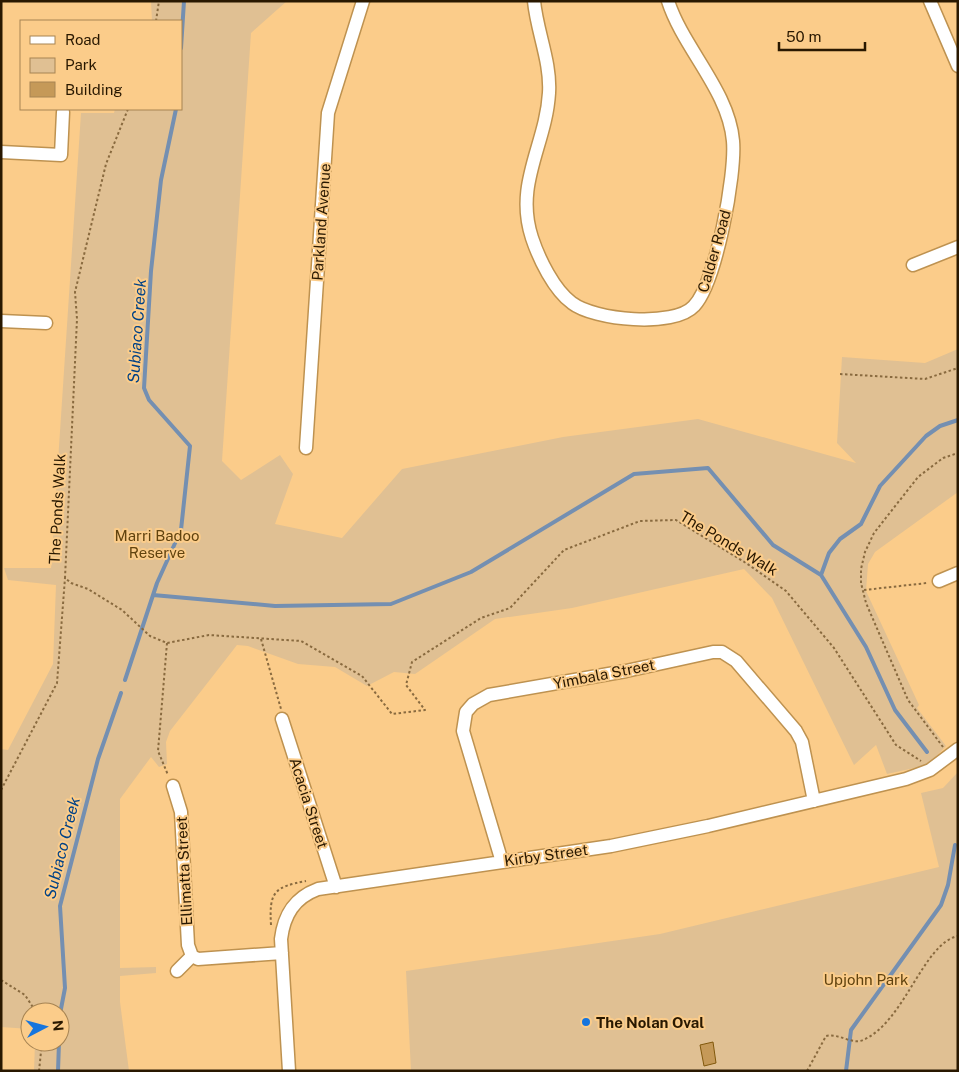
<svg xmlns="http://www.w3.org/2000/svg" width="959" height="1072" viewBox="0 0 959 1072" font-family="'Public Sans',sans-serif">
  <rect width="100%" height="100%" fill="#fbcc8a"/>
  <path fill="#e0c093" d="M151,1h136l-36,32 -29,428 19,19 39,-25 13,19 -18,50 67,14 60,-69 161,-32 135,-18 158,44 -19,-20 5,-86 83,6 33,-14v143l-83,60 -7,12 -2,27 53,114 -2,3 29,38 -18,19 -41,9 -11,-29 -22,20 -82,-167 -28,-29 -172,39 -77,11 -80,55 -21,-2 -27,14 -32,-19 -37,-3 -50,-18 -11,-1 -67,86 -4,11 1,22 -8,3 -8,-10 -31,42v169l36,-1v6l-36,3v26l9,69h-95l1,-29h25v-30h-30v17l-29,-2v-278l7,1 45,-86 3,-79 -48,-5 -4,-12h47l30,-455h33l1,-4h66v-88h-29z
    M958,772v299h-547l-5,-100 254,-37 279,-67 -18,-74 22,-5z"/>
  <g fill="none" stroke-linecap="round" stroke-linejoin="round">
    <path stroke="#748fb1" stroke-width="4" d="M181,48l3,-47
      M821,575l45,72 29,63 32,42
      M153,595l122,11 116,-2 80,-32 163,-98 74,-6 65,77 48,30 8,-22 11,-14 21,-15 19,-38 46,-50 14,-10 18,-6
      M125,680l32,-97 24,-53 9,-84 -41,-46 -5,-12 7,-117 10,-91 15,-71
      M60,1014l5,-26 -5,-82 38,-147 23,-66
      M58,1071l1,-29
      M846,1071l5,-41 90,-125 7,-20 7,-40"/>
  </g>
  <path fill="#c59958" stroke="#81580c" d="M713,1042l3,21 -12,3 -4,-21z"/>
  <g fill="none" stroke-linecap="round" stroke-linejoin="round">
    <defs>
      <path id="street" d="M534,1c3,31 17,61 15,92 -3,52 -35,91 -17,145 7,21 22,52 40,65 22,17 102,25 122,3 22,-23 42,-132 39,-165 -4,-50 -50,-93 -65,-140
        M930,1l28,65
        M1,152l60,3 2,-43
        M913,265l45,-18
        M1,321l45,2
        M306,448l22,-335 35,-112
        M939,581l19,-8
        M282,719l54,168
        M173,786l8,26 7,133 4,11 6,3 84,-6
        M502,862l-39,-131 3,-19 7,-8 16,-9 137,-24 87,-19h9l14,9 60,70 6,11 12,59
        M177,971l15,-15
        M289,1071l-8,-132c3,-24 13,-41 37,-50l293,-43 97,-20 198,-47 24,-9 28,-21"/>
    </defs>
    <use href="#street" stroke="#be9250" stroke-width="15"/>
    <path stroke="#896a3f" stroke-width="2" stroke-dasharray="2.5 2.5" stroke-linecap="butt" d="M156,21l3,-20
      M128,109l-22,55 -31,128 2,27 -12,259 6,5 17,6 34,21 28,26 17,7 42,-8 92,6 61,35 30,38 33,-4 -19,-25 6,-23 69,-44 29,-10 54,-58 76,-29 36,-1 70,43 40,28 48,57 62,97 25,16
      M840,374l85,5 33,-11
      M864,590l63,-7
      M261,639l20,70
      M167,643l-9,108 10,24
      M943,747l-35,-47 -42,-97 -5,-20v-14l4,-17 9,-19 44,-56 25,-19 15,-5
      M1,790l56,-107 8,-105
      M271,925c-2,-33 3,-38 35,-44
      M1,980l24,15 11,17
      M39,1071l3,-29
      M807,1071l19,-35c13,-3 26,9 37,4 42,-18 60,-97 95,-104"/>
    <use href="#street" stroke="#fff" stroke-width="12"/>
  </g>
  <circle fill="#1675de" stroke="#fbcc8a" stroke-width="2" cx="586" cy="1022" r="5"/>
  <g text-anchor="middle" dominant-baseline="central" stroke-width="4" stroke-linejoin="round" paint-order="stroke">
    <g font-size="15" fill="#291800" stroke="#fbcc8a">
      <text transform="translate(321 222) rotate(-86)">Parkland Avenue</text>
      <text transform="translate(714 251) rotate(-74)">Calder Road</text>
      <text transform="translate(57 509) rotate(-87)">The Ponds Walk</text>
      <text transform="translate(729 543) rotate(31)">The Ponds Walk</text>
      <text transform="translate(604 674) rotate(-11)">Yimbala Street</text>
      <text transform="translate(309 803) rotate(72)">Acacia Street</text>
      <text transform="translate(546 855) rotate(-8)">Kirby Street</text>
      <text transform="translate(184 871) rotate(-93)">Ellimatta Street</text>
    </g>
    <g font-size="15" fill="#61430f" stroke="#fbcc8a">
      <text x="157" y="535">Marri Badoo<tspan x="157" dy="17">Reserve</tspan></text>
      <text x="866" y="979">Upjohn Park</text>
    </g>
    <g font-size="15" font-weight="bold" fill="#291800" stroke="#fbcc8a" text-anchor="start">
      <text x="596" y="1022">The Nolan Oval</text>
    </g>
    <g font-size="16" font-style="italic" fill="#024286" stroke="#fbcc8a">
      <text transform="translate(137 331) rotate(-86)">Subiaco Creek</text>
      <text transform="translate(62 848) rotate(-76)">Subiaco Creek</text>
    </g>
  </g>
  <rect width="959" height="1072" fill="none" stroke="#291800" stroke-width="5"/>
  <rect x="20" y="20" width="162" height="90" fill="#fbcc8a" stroke="#a78453"/>
  <rect x="30" y="36" width="25" height="8" fill="#ffffff" stroke="#a78453"/>
  <text x="65" y="45" font-size="15" fill="#291800">Road</text>
  <rect x="30" y="58" width="25" height="15" fill="#e0c093" stroke="#a78453"/>
  <text x="65" y="70" font-size="15" fill="#291800">Park</text>
  <rect x="30" y="82" width="25" height="15" fill="#c59958" stroke="#a78453"/>
  <text x="65" y="95" font-size="15" fill="#291800">Building</text>
  <g transform="translate(45 1027) rotate(84)"><circle r="24" fill="#fbcc8a" stroke="#a78453"/>
  <path d="M0-4L9 19L0 12L-9 19Z" fill="#1675de"/>
  <text y="-8" font-size="14" font-weight="bold" text-anchor="middle" fill="#291800">N</text>
  </g>
  <path d="M779 42v8h86v-8" fill="none" stroke="#291800" stroke-width="2.5"/>
  <text x="786" y="42" font-size="15" fill="#291800" stroke="#fbcc8a" stroke-width="4" paint-order="stroke">50 m</text>
</svg>
